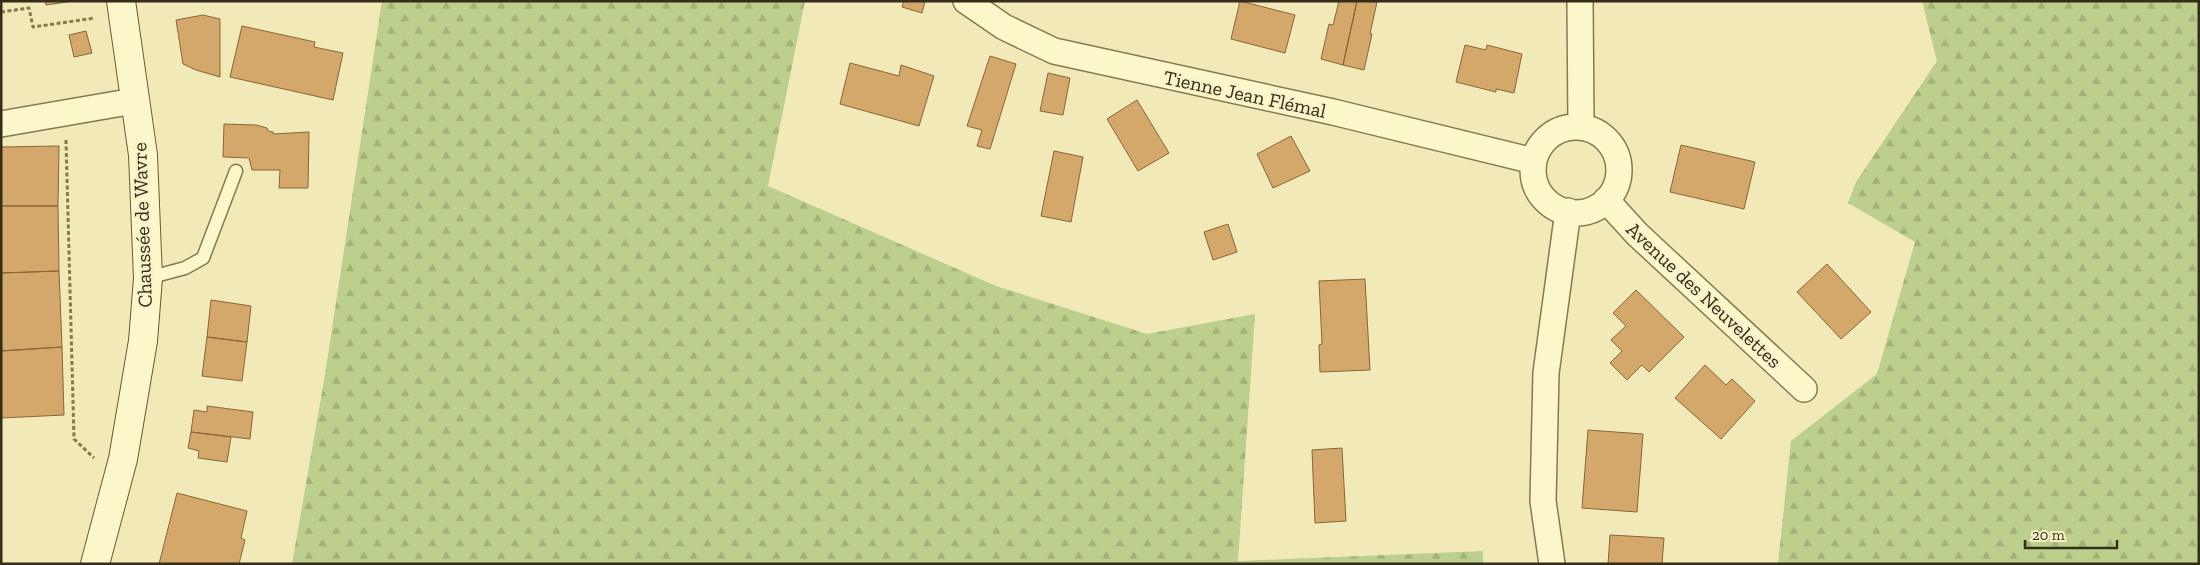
<svg xmlns="http://www.w3.org/2000/svg" width="2200" height="565" viewBox="0 0 2200 565" font-family="'Zilla Slab',serif">
  <defs>
    <pattern id="forest-firs" width="22" height="20" patternUnits="userSpaceOnUse" patternTransform="scale(1.25)"><rect width="22" height="20" fill="#bccf8c"/><path d="M5 1l3.5 6h-7zM16 11l3.5 6h-7z" fill="#a2b278"/></pattern>
  </defs>
  <rect width="100%" height="100%" fill="#f1eab8"/>
  <path fill="url(#forest-firs)" d="M382,1h423l-37,185 228,100 151,48 108,-20 -17,247 245,-10v13h-1191l33,-189z
    M1922,1h277v563h-421l13,-123 86,-67 38,-132 -67,-39 8,-21 81,-121z"/>
  <path fill="#d3a86a" stroke="#896536" d="M45,1h29l-28,4z
    M904,1h21l-3,12 -20,-6z
    M1240,1l55,14 -10,38 -54,-14z
    M1339,1h18l-14,64 -22,-6 8,-35 4,1z
    M1357,1l20,1 -7,32h2l-8,36 -21,-5z
    M203,15l17,4v58l-24,-7 -13,-6 -7,-44z
    M242,26l73,16 -1,5 29,6 -10,47 -103,-23z
    M86,31l6,22 -18,4 -5,-22z
    M1465,45l21,5 1,-5 35,9 -8,39 -18,-4v3l-40,-10z
    M990,56l26,8 -26,85 -13,-3 5,-16 -15,-4z
    M850,63l49,13 2,-11 33,11 -15,50 -79,-22z
    M1048,73l22,5 -7,37 -23,-4z
    M1137,100l32,53 -31,18 -31,-52z
    M224,124l32,1 11,3 1,3 5,1v2l36,-2 -1,56h-29l1,-18h-28l-3,-12 -26,-1z
    M1291,136l19,35 -37,17 -16,-34z
    M1681,145l74,17 -11,47 -74,-17z
    M59,146l-1,60h-57v-59z
    M1054,151l29,6 -12,65 -30,-6z
    M1,206h57l1,65 -58,2z
    M1228,224l9,28 -24,8 -9,-28z
    M1827,264l44,48 -30,27 -44,-47z
    M59,271l3,76 -61,4v-78z
    M1365,279l5,91 -50,2 -1,-27 3,-1 -3,-63z
    M1636,290l48,47 -35,35 -7,-7 -15,15 -17,-17 12,-12 -11,-11 15,-14 -13,-13z
    M211,300l40,6 -4,36 -40,-5z
    M207,337l40,5 -5,39 -40,-5z
    M62,347l2,68 -63,3v-67z
    M1705,365l21,20 6,-6 23,22 -34,38 -46,-41z
    M207,406l46,6 -3,27 -59,-7 3,-22 13,2z
    M1588,430l55,4 -6,78 -55,-4z
    M191,432l40,5 -4,25 -29,-4 1,-7 -11,-3z
    M1342,448l4,73 -31,2 -3,-73z
    M177,493l70,18 -6,27 4,2 -6,24h-80z
    M1610,535l54,3 -2,26h-54z"/>
  <g fill="none" stroke-linecap="round" stroke-linejoin="round">
    <defs>
      <path id="service" d="M148,278l37,-10 18,-10 33,-87"/>
      <path id="minor" d="M966,1l38,26 50,24 279,61 201,49
        M1580,1l1,126
        M1,124l133,-23
        M1533 170a43 43 0 1 1 86 0a43 43 0 1 1-86 0Z
        M1606,200l31,34 167,155
        M1552,564l-9,-63 3,-128 22,-162"/>
      <path id="secondary" d="M95,564l28,-105 20,-118 5,-63 -5,-123 -22,-154"/>
    </defs>
    <use href="#service" stroke="#887852" stroke-width="15"/>
    <use href="#minor" stroke="#887852" stroke-width="28"/>
    <use href="#secondary" stroke="#695936" stroke-width="30"/>
    <path stroke="#887852" stroke-width="3" stroke-dasharray="4 2.5" stroke-linecap="butt" d="M1,12l28,-4 4,19 62,-9
      M66,140l8,299 20,19"/>
    <use href="#service" stroke="#fcf6cb" stroke-width="12"/>
    <use href="#minor" stroke="#fcf6cb" stroke-width="25"/>
    <use href="#secondary" stroke="#fcf6cb" stroke-width="28"/>
  </g>
  <g text-anchor="middle" dominant-baseline="central" stroke-width="4" stroke-linejoin="round" paint-order="stroke">
    <g font-size="20" fill="#352c19" stroke="#f8f2c8">
      <text transform="translate(1245 94) rotate(12)">Tienne Jean Flémal</text>
      <text transform="translate(142 225) rotate(-92)">Chaussée de Wavre</text>
      <text transform="translate(1704 295) rotate(43)">Avenue des Neuvelettes</text>
    </g>
  </g>
  <rect width="2200" height="565" fill="none" stroke="#352c19" stroke-width="5"/>
  <path d="M2025 540v8h92v-8" fill="none" stroke="#352c19" stroke-width="2.5"/>
  <text x="2032" y="540" font-size="15" fill="#352c19" stroke="#f8f2c8" stroke-width="4" paint-order="stroke">20 m</text>
</svg>
